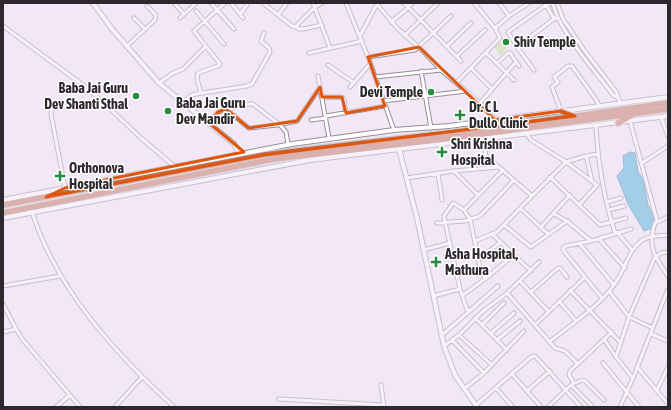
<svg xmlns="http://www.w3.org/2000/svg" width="671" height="410" viewBox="0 0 671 410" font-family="'Asap Condensed',sans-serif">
  <rect width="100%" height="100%" fill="#f1e7f5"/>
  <path fill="#c3dc9a" d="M503,40l5,7 -8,9 -6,-9z"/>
  <path fill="#47aed7" stroke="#3f86a4" d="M630,152l5,1 3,19 5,7 5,26 6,12v7l-2,4 -8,3 -16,-27 -11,-28 7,-8 -1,-12z"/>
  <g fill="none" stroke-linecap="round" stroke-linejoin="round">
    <defs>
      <path id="street" d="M174,3l10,11
        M211,3l23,26
        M231,3l12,15
        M263,3l29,23 3,1 20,-20 7,-4
        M313,3l17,45
        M346,3l22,54 26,73
        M376,3l22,26 25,22 18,19 39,33 15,17
        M404,3l57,58
        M499,3l10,13
        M545,3l8,14 3,2
        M557,3l6,16 21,31 33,43 1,5
        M408,7l4,-4
        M196,11l28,33
        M240,14l7,-9
        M278,15l9,-12
        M134,18l11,11
        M180,18l16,-15
        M391,22l17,-14
        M3,26l88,65 50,47 33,28
        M297,26l1,3h5l19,-4
        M495,28l14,-12 20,-13
        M405,35l33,-32
        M360,36l17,-32
        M127,46l28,-26 1,-5 -9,-9
        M447,46l24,-23
        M517,47l38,-29
        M309,53l53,-12
        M486,53l28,27
        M457,56l28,-26
        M368,57l47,-7 36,-34
        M497,63l11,-10h2l9,13
        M328,65l26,18
        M471,68l21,21
        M534,70l-17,-23 -9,-15 38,-27 7,-2c5,27 43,69 60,92l5,3 3,5
        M421,71l10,57
        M318,76l11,62
        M375,77l66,-7
        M159,83l14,-10 10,-4 23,-23
        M456,83l44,-45 -5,-10 -21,-25
        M350,87l20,-23
        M201,93l-4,-14 1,-6 20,-7 2,-2 -26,-33 31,-28
        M322,97h20l2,3 2,13
        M383,101l83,-10
        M184,102l8,-7 4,-1 51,-8 5,-2 18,-32 -1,-4 -8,-7 3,-8
        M480,103l36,-41
        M226,109l23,19 28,-3 20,-4 23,-34
        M561,111l-9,-24 6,-5 -4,-5 14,-11h4l25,35 2,5
        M326,116l59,-10
        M661,117l7,19
        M311,120l15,-2
        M630,121l27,100
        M209,123l9,-11 28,-8h7l27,21 6,7 2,12
        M596,126c2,36 8,73 19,107
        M527,134l4,6 35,22 31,23 -17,19
        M586,156l6,25
        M642,163l26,-17
        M454,171l24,24
        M438,173l4,27
        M550,177l50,48 26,-7
        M406,178l48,-7 45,-4
        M65,188l-14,-74 1,-5 49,-9
        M532,196l34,-34 20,-6 12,-2
        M607,202l14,-4
        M520,208l28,26
        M464,210l39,-40
        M609,210l15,-4
        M32,212c25,78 83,141 142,195
        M554,214l13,7 24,20 -25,5 -3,2v2l39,48
        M668,217l-13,6c-8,24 0,34 13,53
        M437,223l28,-2 15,-5 34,-36
        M504,225l27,22 36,-26
        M541,227l29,-32
        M617,232l15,18
        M492,234l39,37
        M599,239l26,29
        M475,241l22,-9 35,-36 -46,-40 -3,-16
        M591,241l40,-12
        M580,244l34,41
        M423,250l27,-7
        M478,259l22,-16
        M539,262l-32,31 48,55 10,3 13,13
        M456,271l24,-4 -10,-48 -6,-9 -11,-7 -9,13 1,6 15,67c3,7 4,14 8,22
        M485,279l29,-24
        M520,281l28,30
        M3,286l57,-10
        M570,290l51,53
        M609,291l20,26 24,11
        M531,292l27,-24h2l7,9
        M463,295l22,-16 -5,-12
        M433,296l27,-7
        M559,301l17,20
        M3,304l13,25 7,11 57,67
        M475,318l32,32
        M482,325l22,-22
        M535,325l50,-48
        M3,332l13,-3
        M491,333l23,-20
        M651,334l17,7
        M459,335l33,30
        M441,336l57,-50
        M604,339l12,18 17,21
        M452,340l32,33
        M497,340l23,-19
        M549,342c21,-16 51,-37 65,-57 11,-14 13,-33 27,-44 8,-6 18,-5 27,-6
        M444,346l15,-11 23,-23 25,-19
        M616,357l13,-40 26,-60 6,-4 7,-1
        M603,363l36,44
        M638,368l30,36
        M512,374l29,33
        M574,383l-5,-8 1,-4 42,-39
        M381,385l3,22
        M571,385l22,22
        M496,388l17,19
        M464,389l20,-16 40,-42
        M657,390l11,-23
        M527,391l23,-20
        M279,399l104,6
        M476,405l55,-48 4,-1 46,51
        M56,407l14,-12
        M115,407l27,-30
        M548,407l23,-22 11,-5 3,1 19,19
        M620,407l13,-29 35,-89"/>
      <path id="secondary" d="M93,3l19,26 47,54 75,61 5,9
        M399,149l18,69 27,128 11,29 22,32
        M3,200l289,-56 102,-14 55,-4 219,-29
        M3,218l307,-58 358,-44"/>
      <path id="highway" d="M561,111l13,5
        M618,123l14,-8
        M3,205l261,-50 236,-28 168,-24
        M3,213l271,-54 179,-21 215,-29"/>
    </defs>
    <use href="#street" stroke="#978d9a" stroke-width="5"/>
    <use href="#secondary" stroke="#978d9a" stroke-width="6"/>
    <use href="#highway" stroke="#cccbcd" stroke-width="8"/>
    <use href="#street" stroke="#fff" stroke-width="3"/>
    <use href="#secondary" stroke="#fff" stroke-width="4"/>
    <use href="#highway" stroke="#be6f58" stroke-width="5.5"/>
  </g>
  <path d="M0 0H671V410H0ZM419,47l76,73 66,-9 14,5 -311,39 -218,42 19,-9 179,-36 -35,-29 9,-11 8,-3 23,19 48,-7 23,-34 2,10h20l4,16 39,-7 -17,-49z" fill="#f1e7f5" fill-opacity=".55" fill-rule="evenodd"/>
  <path fill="none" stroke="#df570e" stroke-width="3" stroke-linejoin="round" d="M419,47l76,73 66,-9 14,5 -311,39 -218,42 19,-9 179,-36 -35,-29 9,-11 8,-3 23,19 48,-7 23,-34 2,10h20l4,16 39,-7 -17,-49z"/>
  <g fill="#258b40" stroke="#fff" stroke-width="1.5">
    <circle cx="506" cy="42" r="4"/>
    <circle cx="431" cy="92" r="4"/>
    <circle cx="136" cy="96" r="4"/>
    <circle cx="168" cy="111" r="4"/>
    <path d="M458 109h4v4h4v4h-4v4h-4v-4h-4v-4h4z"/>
    <path d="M440 146h4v4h4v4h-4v4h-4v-4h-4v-4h4z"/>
    <path d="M58 170h4v4h4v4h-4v4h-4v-4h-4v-4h4z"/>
    <path d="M434 256h4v4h4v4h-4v4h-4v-4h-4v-4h4z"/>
  </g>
  <g text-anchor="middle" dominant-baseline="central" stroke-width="3" stroke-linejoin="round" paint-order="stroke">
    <g font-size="14" font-weight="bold" fill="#2c282d" stroke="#fff" text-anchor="start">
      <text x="514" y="42">Shiv Temple</text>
      <text x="128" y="88" text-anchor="end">Baba Jai Guru<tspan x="128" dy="16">Dev Shanti Sthal</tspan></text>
      <text x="423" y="92" text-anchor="end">Devi Temple</text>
      <text x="176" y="103">Baba Jai Guru<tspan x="176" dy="16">Dev Mandir</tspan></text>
      <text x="469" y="107">Dr. C L<tspan x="469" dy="16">Dullo Clinic</tspan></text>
      <text x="451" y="144">Shri Krishna<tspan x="451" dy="16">Hospital</tspan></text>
      <text x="69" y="168">Orthonova<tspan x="69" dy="16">Hospital</tspan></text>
      <text x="445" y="254">Asha Hospital,<tspan x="445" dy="16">Mathura</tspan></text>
    </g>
  </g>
  <rect width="671" height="410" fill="none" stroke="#2c282d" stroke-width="8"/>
</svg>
